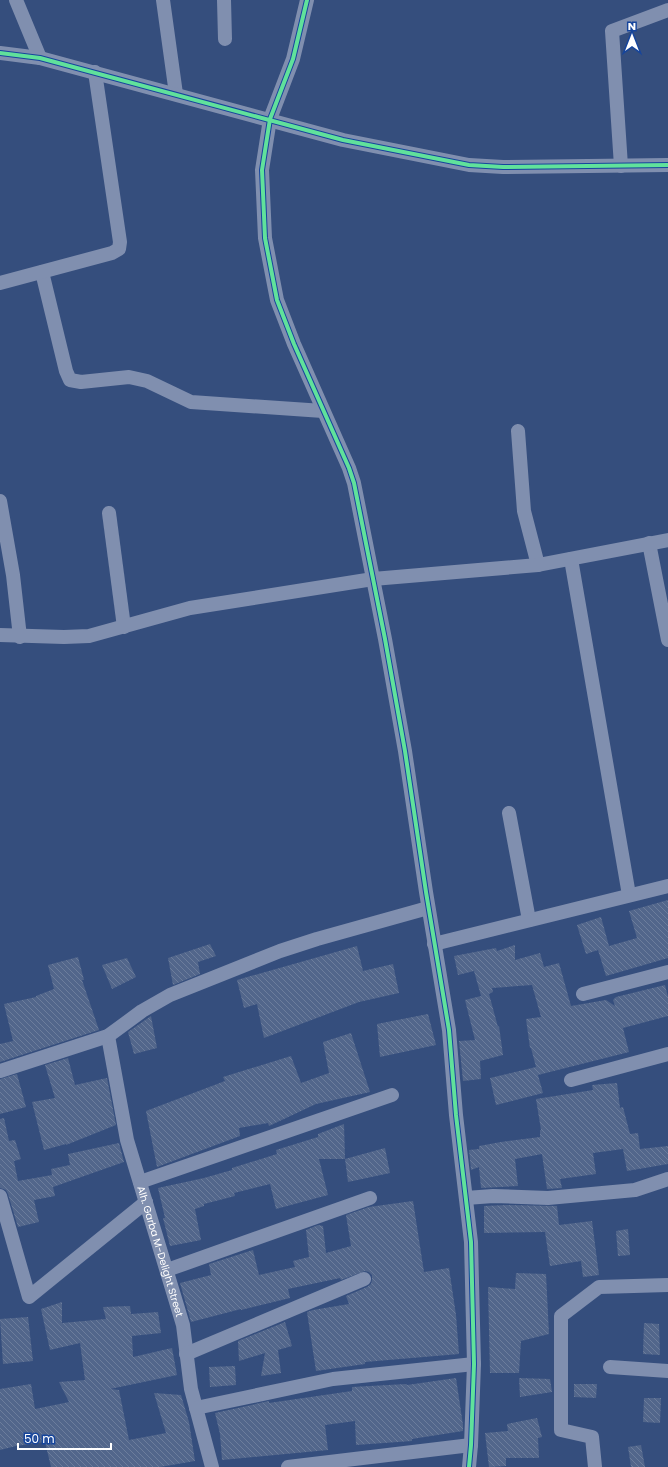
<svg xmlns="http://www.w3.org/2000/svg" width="668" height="1467" viewBox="0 0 668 1467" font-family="Poppins,sans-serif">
  <defs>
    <pattern id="building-back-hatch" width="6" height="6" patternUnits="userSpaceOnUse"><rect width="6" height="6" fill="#52668b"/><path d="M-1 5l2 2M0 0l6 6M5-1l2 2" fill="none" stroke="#6c7d9c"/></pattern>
  </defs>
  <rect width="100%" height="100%" fill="#354e7d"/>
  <path fill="url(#building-back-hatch)" d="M668,900v58l-62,18 -8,-26 -12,4 -9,-29 24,-8 8,29 28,-8 -8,-27z
    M210,944l6,12 -18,6 2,12 -27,11 -5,-27z
    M515,945v15l25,-7 4,14 15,-4 12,43 35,-6 9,6 -2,-6 3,-3 49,-12 3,12v19l-45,12 6,24 -91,23 5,18 -47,12 -6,-27 46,-11 -5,-19h-1l-4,-29 15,-2 -9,-32 -40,3 1,4 -4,2 9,33 1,-1 4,29 -23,6 1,18 -18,2 -4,-40 16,-1 -10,-40 16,-4 -7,-25 -16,4 -4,-19 42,-8 1,3z
    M357,946l6,25 30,-7 6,29 -40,9 -95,36 -7,-34 -13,4 -7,-28z
    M78,957l6,23h-2l17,50 -99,32v-18l13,-3 -9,-37 32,-7v-1l18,-7 -6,-24z
    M127,958l9,19 -24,12 -10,-24z
    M428,1014l8,31 -56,12 -3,-33z
    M151,1016l6,32 -23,6 -6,-22z
    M351,1033l19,59 -54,12 -47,22 -1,-3 -29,5 1,8 -83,31 -11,-56 79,-30 -2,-4 68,-21 10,27 28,-10 -6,-31z
    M68,1058l7,27 32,-7 9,47 -50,20v-1l-22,6 -12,-48 23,-4 -10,-33z
    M17,1074l9,33 -26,7v-35z
    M617,1083l3,25 3,-1 7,27 8,-1 2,16 28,-3v18l-41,7 -4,-22 -30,4 3,21 -36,5 2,9 -15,1 -5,-35 -27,5 3,27 -37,2 -2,-21 -8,3 -2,-20 10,-1v-3l22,-4 39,-5v-7h1l-5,-31 57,-9 -1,-5z
    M4,1118l5,23 6,-1 6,19 -7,2 4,20 34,-6 -1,-6 19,-4 -2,-11 51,-11 5,19 -71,25 2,9 -21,4 5,22 -21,5 -10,-33 -2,-4 -6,-2v-69z
    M344,1124l1,35h-26l9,36 -52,14 -6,-25 -36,9 1,3 -31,8v2l-9,3 6,31 -31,6 -7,-28h2l-7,-30 46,-10 28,-8v-2l45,-14 -1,-4 42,-13v-3z
    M385,1148l5,25 -42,9 -3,-23z
    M413,1201l11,71 25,-4 7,47 3,39 -94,8v2l-49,7 -9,-59 6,-2 36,-6 -3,-8 21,-9 4,-3 1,-4v-5l-3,-3 -4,-1 -24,9 -1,-2 -52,11 2,9 -49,12v-1l-50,13 -11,-39 31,-8 -2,-11 44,-14 6,25 36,-8 -2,-6 16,-4 -3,-27 12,-5 5,1 3,27 25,-7 -5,-31 23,-8z
    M507,1205l50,1 2,19 33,-4 7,54 -16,2 -2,-16 -31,5 -5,-34 -61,1v-27z
    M628,1229l2,26 -12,1 -2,-25z
    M516,1273l30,1 3,60 -28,7 -2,32h-29l-2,-86 27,2z
    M62,1302v21l44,-4 -3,-12 27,-1 1,8 27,-2 3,21 -29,3 1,21 39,-9 5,27 -67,14 9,1 10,50 37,-7 -12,-40 27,2 8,27 6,39 -35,6h-109l-6,-25 -29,4 -16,4v-61l31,-5 4,25 34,-7 -10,-20 26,-2 -5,-37 -30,7 -9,-41z
    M28,1317l5,44 -30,3 -3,-45z
    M285,1322l7,24 -14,4 3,23 -20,3 4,-23 -26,8 -1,-20z
    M644,1323l15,1 1,31 -17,-1z
    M235,1366l1,19 -26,2 -1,-20z
    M456,1378l7,47v6l-51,8v2l-56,4 -1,-24 -30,4 3,25 -106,10 -2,-26 -5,-21 54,-12v2l83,-12v-4l54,-3 1,1z
    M519,1378l31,1 2,13 -32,5z
    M574,1384h23l-1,14 -22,-1z
    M644,1398h17l-1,25 -17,-1z
    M537,1418l5,19 -4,1 1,20h-33v8l-17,1 -4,-34 23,-2 -1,-7z
    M641,1445l4,22h-14l-3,-20z"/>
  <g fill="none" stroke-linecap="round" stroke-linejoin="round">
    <g stroke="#808faf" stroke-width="14">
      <path d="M16,0l24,58"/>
      <path d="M163,0l13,94"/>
      <path d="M224,0l1,39"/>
      <path d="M307,0l-14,59 -23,60 -8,51 3,68 12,62 17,44 55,124 5,15 31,156 20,112 21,141 23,138 7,85 15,127 3,122 -3,81 -2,22"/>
      <path d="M0,53l40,5 303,82 126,25 34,2 165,-2"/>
      <path d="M621,166l-9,-135 56,-21"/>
      <path d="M42,272l24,99 4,9 11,2 48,-5 18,4 44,21 132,9"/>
      <path d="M0,283l112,-30 7,-4 1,-7 -25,-170"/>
      <path d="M518,431l6,80 14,54"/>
      <path d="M0,501l13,74 7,62"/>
      <path d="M109,513l15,114"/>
      <path d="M649,543l19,97"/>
      <path d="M571,559l58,336"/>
      <path d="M0,635l64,2 25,-1 101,-28 183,-29 165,-14 130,-25"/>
      <path d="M509,813l20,107"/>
      <path d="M434,944l234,-58"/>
      <path d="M583,994l85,-22"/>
      <path id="s1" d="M108,1036l19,104 56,185 8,64 21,78"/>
      <path d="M0,1071l108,-35 34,-25 28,-16 110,-44 37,-12 111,-31"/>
      <path d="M571,1080l97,-26"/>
      <path d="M140,1182l252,-87"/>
      <path d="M0,1196l29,101 117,-95"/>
      <path d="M466,1198l27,-2 55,2 87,-8 33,-11"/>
      <path d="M167,1270l203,-72"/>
      <path d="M186,1354l178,-75"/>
      <path d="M610,1367l58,4"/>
      <path d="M196,1408l137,-29 141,-15"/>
      <path d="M288,1467l183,-22"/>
      <path d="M595,1467l-3,-30 -31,-7v-114l38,-29 69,-2"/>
    </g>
    <defs>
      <path id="cycleway" d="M307,0l-14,59 -23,60 -8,51 3,68 12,62 17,44 55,124 5,15 31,156 20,112 21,141 23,138 7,85 15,127 3,122 -3,81 -2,22
        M0,53l40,5 303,82 126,25 34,2 165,-2"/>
    </defs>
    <use href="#cycleway" stroke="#16459c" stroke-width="6"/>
    <use href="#cycleway" stroke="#60e19b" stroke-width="4"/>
  </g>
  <g text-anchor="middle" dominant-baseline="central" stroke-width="3" stroke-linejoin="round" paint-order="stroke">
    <g font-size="10" fill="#fff" stroke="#16459c">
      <text stroke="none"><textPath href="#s1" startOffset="222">Alh. Garba M-Delight Street</textPath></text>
    </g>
  </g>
  <g transform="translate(632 36)" stroke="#16459c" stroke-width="3" paint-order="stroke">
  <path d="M0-3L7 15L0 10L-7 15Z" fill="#ffffff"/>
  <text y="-6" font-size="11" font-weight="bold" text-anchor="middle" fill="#ffffff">N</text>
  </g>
  <path d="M18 1443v6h93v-6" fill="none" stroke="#ffffff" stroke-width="2"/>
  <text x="24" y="1443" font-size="12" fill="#ffffff" stroke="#16459c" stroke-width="3" paint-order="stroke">50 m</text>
</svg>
